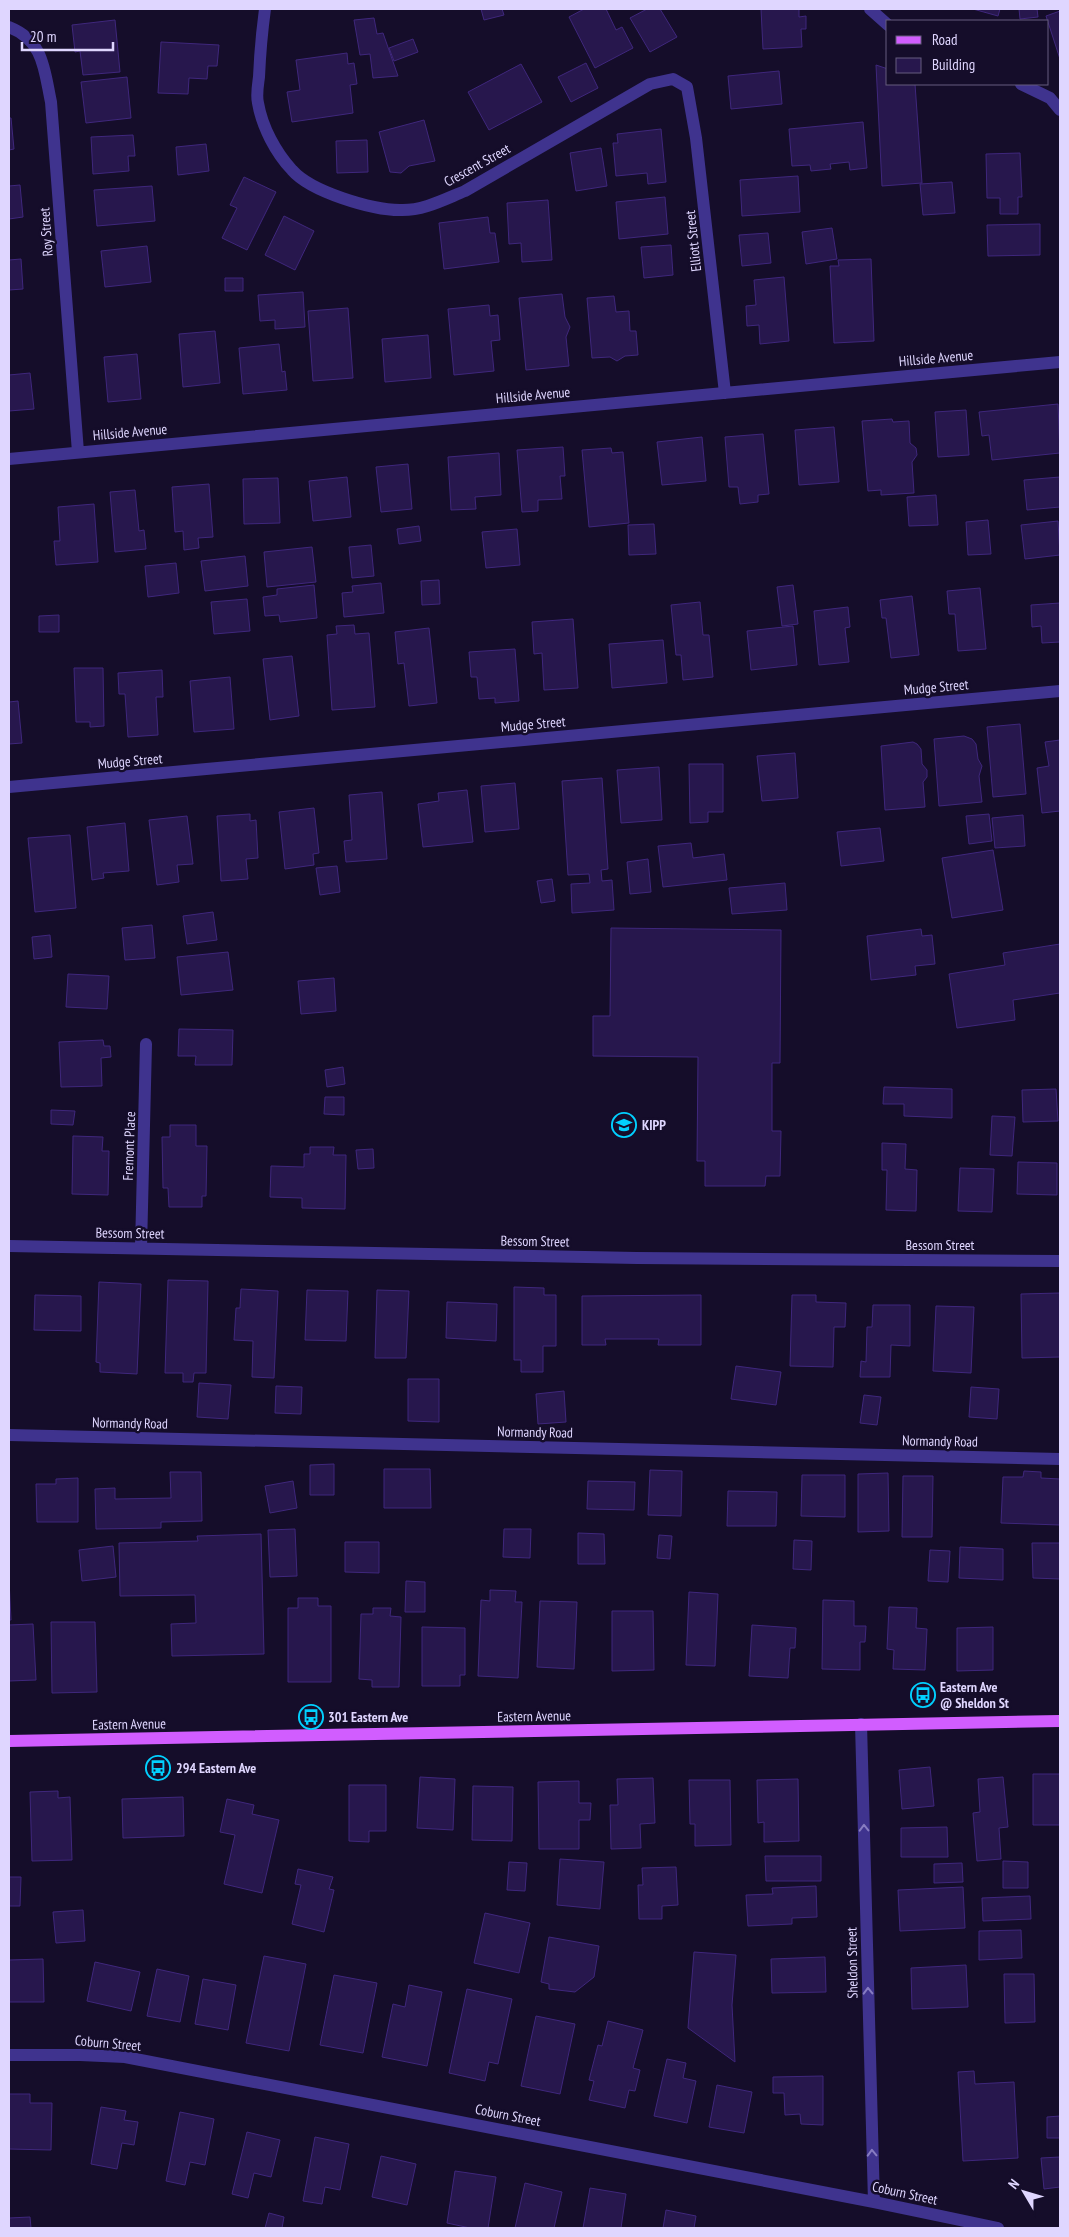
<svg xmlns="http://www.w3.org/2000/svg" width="1069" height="2237" viewBox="0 0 1069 2237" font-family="'PT Sans Narrow',sans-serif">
  <rect width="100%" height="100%" fill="#150d2a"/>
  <path fill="#27174d" stroke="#3f277c" d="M481,9h21l2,6 -20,5z
    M584,9h22l10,21 6,-3 11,21 -38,20 -26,-51z
    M647,9h13l17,28 -27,15 -20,-34z
    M761,9h38v8l7,-1v13h-5l1,18 -39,2z
    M973,9h27l-2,7z
    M1019,9h18l1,8 -18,2z
    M1060,11v48l-14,-43z
    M374,18l3,16 6,-1 15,43 -25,2 -3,-24 -10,1 -6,-35z
    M115,20l5,52 -37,3 -3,-24 -5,1 -3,-27z
    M413,39l5,13 -24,9 -5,-13z
    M161,42l58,3 -2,21h-9l-1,13 -18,-1 -1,16 -30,-1z
    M347,53l1,11 6,-1 3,21 -7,1 3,28 -61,9 -5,-30 13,-2 -4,-30z
    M586,63l12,25 -27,14 -13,-25z
    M521,64l21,38 -53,28 -21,-38z
    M876,65l12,4v15h27l7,99 -40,3z
    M779,71l3,33 -51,5 -3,-33z
    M127,77l4,41 -45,5 -5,-41z
    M9,118h2l3,31 -5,1z
    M424,120l11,41 -26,5 -8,7 -11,-1 -11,-40z
    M863,122l4,46 -17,2 -1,-8 -19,2 1,5 -20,2 -1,-6 -18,1 -3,-37z
    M661,129l5,53 -18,2 -1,-11 -31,3 -3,-33h5l-1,-9z
    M133,135l2,21h-7l1,15 -36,3 -2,-37z
    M367,140l1,32 -31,1 -1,-32z
    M206,144l3,27 -31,4 -2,-28z
    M601,148l6,38 -31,5 -6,-38z
    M1020,153l2,44h-4v17h-18v-16h-13l-1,-44z
    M798,176l2,36 -58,4 -2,-36z
    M244,177l32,15 -29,58 -25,-12 15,-30 -7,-3z
    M952,182l3,31 -32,2 -3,-31z
    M20,185l3,32 -14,2v-33z
    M152,186l3,35 -58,5 -3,-36z
    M665,197l3,37 -49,5 -3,-37z
    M548,200l4,60 -30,2 -1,-19 -12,1 -2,-41z
    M284,216l30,15 -19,39 -30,-15z
    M488,217l2,16h5l4,29 -55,7 -5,-46z
    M1040,224v31l-52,1 -1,-31z
    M832,228l5,31 -31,5 -4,-32z
    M768,233l3,30 -29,3 -3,-31z
    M671,245l2,30 -29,3 -3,-31z
    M147,246l4,36 -46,5 -4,-36z
    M21,259l2,30 -14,1v-30z
    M871,259l3,82 -40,2 -4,-77h9l-1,-6z
    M784,277l5,64 -29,3 -1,-19 -12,1 -1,-20 10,-1 -2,-25z
    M225,278h18v13h-18z
    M303,292l2,35 -30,2v-9l-15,1 -2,-26z
    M562,294l3,23 5,10 -4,10 3,29 -43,4 -7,-72z
    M614,296l2,16 13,-1 1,20h6l2,24 -13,1 -8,5 -7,-4 -18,1 -5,-60z
    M489,305l1,11 8,-1 2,25 -9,1 3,30 -40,4 -6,-66z
    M348,308l5,70 -40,3 -5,-70z
    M215,331l5,52 -37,4 -4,-53z
    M428,335l3,43 -46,4 -3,-43z
    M279,344l3,28 3,-1 2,19 -44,4 -4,-46z
    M137,354l4,45 -33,3 -4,-45z
    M30,373l4,36 -25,2v-36z
    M1058,404l2,49 -68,7 -3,-25 -7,1 -3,-24z
    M966,410l3,45 -31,2 -3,-45z
    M892,419l1,3 16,-1 1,22 6,5 1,7 -5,7 2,31 -33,2v-5l-13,1 -6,-70z
    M834,427l5,55 -40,3 -4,-55z
    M763,434l6,60 -11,1v7l-18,2 -2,-17h-9l-4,-50z
    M702,437l4,44 -44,4 -5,-43z
    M563,447l2,29h-5l2,23 -24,1v11l-16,1 -5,-62z
    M611,448l1,5 11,-1 6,71 -40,4 -7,-77z
    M499,453l2,42 -26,2 1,12 -25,1 -3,-53z
    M408,464l4,45 -31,3 -5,-45z
    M347,477l4,40 -38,4 -4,-40z
    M1060,477v30l-33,3 -3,-30z
    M278,478l2,45 -36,1 -1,-45z
    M209,484l4,53 -15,1 1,10 -15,2 -1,-19 -8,1 -3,-45z
    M135,490l4,41 5,-1 2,19 -31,3 -5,-60z
    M936,495l2,30 -29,1 -2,-29z
    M94,504l4,58 -42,3 -2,-24h6l-2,-34z
    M988,520l3,34 -23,1 -2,-33z
    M1058,521l2,34 -35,4 -4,-34z
    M654,524l2,30 -27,1 -1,-30z
    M419,526l2,15 -22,3 -2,-15z
    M517,529l3,36 -34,3 -4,-36z
    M371,545l3,31 -22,2 -3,-31z
    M312,547l4,35 -49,5 -3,-35z
    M245,556l3,30 -43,5 -4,-30z
    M176,563l3,30 -31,4 -3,-31z
    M439,580l1,24 -18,1 -1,-24z
    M381,583l3,30 -40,4 -2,-24 11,-1 -1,-6z
    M314,585l3,33 -37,4 -1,-7 -14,1 -2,-19 14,-2v-6z
    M793,585l5,39 -16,2 -5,-39z
    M980,588l6,61 -28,2 -3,-37h-6l-2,-23z
    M912,596l7,59 -28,3 -5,-40h-4l-2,-18z
    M247,599l3,32 -36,3 -3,-32z
    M700,602l3,33h6l4,42 -30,3 -2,-25h-5l-5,-50z
    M1060,603v39l-18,1 -1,-17 -9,1 -1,-22z
    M848,607l2,20 -5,1 4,34 -30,3 -5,-54z
    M59,615v17h-20v-16z
    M573,619l5,69 -34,2 -2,-37 -8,1 -2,-32z
    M354,625l1,9 14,-1 6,74 -43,3 -5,-75 10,-1 -1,-8z
    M793,626l4,39 -46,5 -4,-39z
    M429,628l8,75 -28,3 -5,-43 -6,1 -3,-32z
    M663,640l4,43 -55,5 -3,-44z
    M515,649l4,52 -24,2v-5l-16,1 -2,-22h-6l-2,-25z
    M292,656l7,60 -29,4 -7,-61z
    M74,668h29l1,58 -14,1v-5h-14z
    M162,670l1,27h-7l2,38 -30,2 -3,-43h-6l-1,-21z
    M230,677l4,52 -40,3 -4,-51z
    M18,701l4,42 -13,1v-42z
    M1020,724l6,70 -33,3 -6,-70z
    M964,736l8,3 4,5 2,15 4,7 -3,10 3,26 -43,4 -5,-67z
    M1060,740v71l-18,2 -5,-45 12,-2 -4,-24z
    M913,742l4,2 4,5 1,15 5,6v7l-4,5 2,25 -40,3 -4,-64z
    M795,753l3,45 -36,3 -5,-45z
    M689,764h34v48h-15v10l-18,1z
    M659,767l3,53 -41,3 -4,-53z
    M602,778l6,91 -7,1 1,11 10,-1 2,30 -42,3 -1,-29 19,-1 -1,-9 -21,1 -6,-94z
    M515,783l4,46 -34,3 -4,-46z
    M467,790l6,52 -50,5 -5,-43 21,-3 -1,-8z
    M382,792l5,67 -41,3 -2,-21 8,-1 -3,-45z
    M314,808l5,45 -6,1 1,11 -29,4 -6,-57z
    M250,814v7l6,-1 2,38 -12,1 2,20 -27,2 -4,-65z
    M989,814l3,27 -23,3 -3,-28z
    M1023,815l2,31 -30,2 -3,-30z
    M187,816l6,48 -16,1 2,17 -22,3 -8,-65z
    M125,823l4,48 -26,2 1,5 -12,2 -5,-53z
    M880,828l4,33 -43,5 -4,-34z
    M70,835l6,73 -41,4 -7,-74z
    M691,843l2,15 31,-4 3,26 -64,7 -5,-41z
    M993,850l10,60 -51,8 -10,-60z
    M648,859l3,33 -21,2 -3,-32z
    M337,866l3,26 -20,3 -4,-27z
    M552,879l3,22 -14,2 -4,-22z
    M785,883l2,27 -55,4 -3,-26z
    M213,912l4,28 -30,4 -4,-28z
    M152,925l3,33 -30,2 -3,-32z
    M611,928l170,2 -1,133h-8v68h9l-1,45h-14l-1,10h-60v-25h-8l1,-104 -105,-1v-40h17z
    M921,929l1,7 10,-1 3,29 -20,2 1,9 -45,5 -4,-44z
    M50,935l2,22 -18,2 -2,-22z
    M1060,944v49l-47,7 2,20 -58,8 -8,-54 56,-9 -2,-12z
    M228,952l5,38 -52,5 -4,-38z
    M68,974l41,2 -2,33 -41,-2z
    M334,978l2,33 -35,3 -3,-33z
    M179,1029l54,1 -1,35h-37l1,-9h-18z
    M103,1040l1,6h6l1,11 -10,1 1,28 -41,1 -2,-45z
    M343,1067l2,17 -18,3 -2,-17z
    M884,1087l68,2v29l-48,-2v-12h-21z
    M1056,1089l2,32 -35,1 -1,-32z
    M325,1097h19v18l-20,-1z
    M51,1110l24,1 -2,14 -22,-1z
    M992,1116l23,1 -3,39 -22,-1z
    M170,1125h26v21h11l-1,50h-4v11h-33l-1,-19h-5l-1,-51h8z
    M73,1136l30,1 -1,14h7l-1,44 -36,-1z
    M882,1143l24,1 -1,25 12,1 -1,41 -30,-1 1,-40h-5z
    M310,1147h24l-1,8h13l-1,54 -43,-1v-10l-32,-1 1,-31 33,1v-13h6z
    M373,1149l1,19 -16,1 -2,-19z
    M1018,1162l39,1v32l-40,-1z
    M960,1168l34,1 -2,43 -34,-1z
    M168,1280l40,1 -2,92h-12l-1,9h-10v-9h-18z
    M99,1282l42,2 -4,90 -37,-2v-9l-4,-1z
    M514,1287l30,1v7h12v51h-13v26h-22v-12h-7z
    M241,1289l37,2 -4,87 -22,-1 1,-36 -19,-1 2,-32h4z
    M307,1290l41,1 -2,50 -41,-1z
    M377,1290l32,1 -3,67h-31z
    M1060,1293v64l-38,1 -1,-64z
    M35,1295l46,1v35l-47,-1z
    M701,1295v50h-43l1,-6h-54l1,6h-24v-49z
    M792,1295h24v7l30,1 -1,24h-11l-1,40 -43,-1z
    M447,1302l50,2 -1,37 -50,-3z
    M873,1305h37v41l-19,-1 -1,32h-30l1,-16 5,1 1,-35h5z
    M936,1306l38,1 -3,66 -38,-2z
    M736,1366l45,6 -5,33 -45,-6z
    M408,1379h31v43l-31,-1z
    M199,1383l32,2 -3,34 -31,-2z
    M276,1386l26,1 -1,27 -26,-1z
    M971,1387l28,2 -2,30 -28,-2z
    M564,1391l2,31 -28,2 -2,-30z
    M864,1395l17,2 -4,28 -17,-2z
    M334,1464v31h-24v-30z
    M384,1469h46l1,39h-47z
    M650,1470l32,1 -1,45 -33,-1z
    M1024,1471l17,1v6l19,1v46l-59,-2 2,-46h20z
    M170,1472h31l1,49 -41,1v6l-65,1 -1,-40 20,-1v11l56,-1z
    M888,1473l1,58 -31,1v-58z
    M802,1475h43v42l-44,-1z
    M903,1476h30l-1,61h-30z
    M78,1478v44h-41l-1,-38h20v-5z
    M293,1481l4,27 -27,5 -5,-27z
    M588,1481l47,1 -1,28 -47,-1z
    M728,1491l49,1 -1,34h-49z
    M295,1529l2,47 -27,1 -2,-47z
    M504,1529h27l-1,29 -27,-1z
    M578,1533l26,1 1,30h-27z
    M261,1534l3,120 -92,2 -1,-32 25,-1 -1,-28 -75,1 -1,-53 79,-2 -1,-5z
    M659,1535l13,1 -2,23 -13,-1z
    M794,1540l18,1 -1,29 -18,-1z
    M345,1542h34v31l-34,-1z
    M1032,1543h28v36l-27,-1z
    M113,1546l3,31 -34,4 -3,-31z
    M960,1547l43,2v31l-44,-2z
    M930,1550l20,1 -2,31 -20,-1z
    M9,1580l2,40h-2z
    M406,1581l19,1v30h-20z
    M490,1590l26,1 -1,11h7l-4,76 -40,-2 3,-76 9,1z
    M689,1592l29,2 -3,72 -29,-1z
    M298,1598h20v8h13v76h-43v-74h10z
    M823,1600l31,1v25h12l-1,16h-5v28l-38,-1z
    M540,1601l37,1 -3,67 -37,-2z
    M889,1607l28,1 -1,20 11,1 -2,41 -32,-1 1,-19 -7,-1z
    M373,1608h18l-1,8 11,1 -2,70h-27v-7l-13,-1 2,-65h12z
    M612,1611h41l1,59 -42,1z
    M51,1622h44l2,70 -45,1z
    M33,1624l3,56 -27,1v-56z
    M752,1625l44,3 -1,20h-5l-2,30 -39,-2z
    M422,1627l43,1v47h-5v11h-38z
    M993,1627v43l-36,1v-43z
    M930,1767l4,39 -32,3 -3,-39z
    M1033,1774h27v51h-27z
    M420,1777l35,2 -2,51 -36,-2z
    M1003,1777l5,50 -9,1 2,31 -24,2 -4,-48 7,-1 -2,-33z
    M653,1778l2,45 -15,1 1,24 -30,1 -1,-44h8l-1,-26z
    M798,1779l1,62 -35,1v-20l-6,1 -1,-43z
    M689,1780h41l1,65 -36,1v-22h-5z
    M579,1781v22h12l-1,17h-11v29h-40l-1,-67z
    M349,1785h37v46h-17v11l-20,-1z
    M473,1786l40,1 -1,54 -40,-1z
    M58,1791v7l12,-1 2,63 -40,1 -2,-69z
    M183,1797l1,39 -61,2 -1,-39z
    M227,1799l27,6 -2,9 27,6 -17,73 -38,-9 11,-49 -15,-3z
    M947,1827l1,30h-47v-29z
    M765,1856h56v25h-55z
    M560,1859l44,3 -4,47 -43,-4z
    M1003,1861l25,1v26h-25z
    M509,1862l18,1 -2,28 -18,-1z
    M962,1863l1,19 -29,1v-19z
    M676,1867l2,38 -16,1v13h-23l-1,-34h5l-1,-17z
    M298,1869l35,8 -4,12 5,1 -10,42 -32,-8 9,-39 -6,-1z
    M9,1877h12l-1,29h-11z
    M816,1886l1,31 -25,1v6l-44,2 -2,-31 27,-1 -1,-6z
    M963,1887l2,41 -65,3 -2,-41z
    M1030,1896l1,23 -48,2 -1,-23z
    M83,1910l2,31 -29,2 -3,-31z
    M485,1913l45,10 -11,50 -45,-10z
    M1021,1930l1,28 -43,2v-29z
    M549,1937l50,9 -5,31 -19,15 -26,-3v-5l-8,-2z
    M694,1952l42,3 -4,50 3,57 -47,-34z
    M264,1956l42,8 -17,87 -43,-8z
    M825,1957l1,35 -54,1 -1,-34z
    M43,1959l1,43h-35v-42z
    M95,1962l45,10 -9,39 -44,-10z
    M966,1965l2,42 -56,2 -1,-41z
    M157,1969l32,7 -9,46 -33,-6z
    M1004,1974h30l1,48 -30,1z
    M334,1975l43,8 -14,70 -43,-8z
    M203,1979l33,6 -8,45 -33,-6z
    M409,1985l33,7 -15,74 -45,-9 11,-53 12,3z
    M467,1989l45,10 -14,65 -9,-2 -4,19 -36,-8z
    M536,2016l39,8 -15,70 -39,-8z
    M608,2021l35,9 -10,38 7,2 -5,21 -6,-1 -4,18 -36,-8 5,-19 -5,-1 9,-35 4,1z
    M667,2059l19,4 -3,15 13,3 -9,42 -33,-7z
    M974,2071l1,13 39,-2 4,76 -55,3 -5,-89z
    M823,2076v49l-22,-1 -1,-10 -15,1 -1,-22h-11v-16z
    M717,2085l35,7 -8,41 -35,-6z
    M9,2094h21v9h22l-1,47 -42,-1z
    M101,2107l25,4 -2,9 14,2 -4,23 -12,-2 -5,26 -26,-5z
    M180,2112l34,7 -9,46 -15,-3 -5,23 -19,-4z
    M1060,2116v22h-13v-21z
    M247,2132l33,8 -9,37 -17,-4 -6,25 -16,-4z
    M315,2137l34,7 -9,46 -15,-3 -3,17 -19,-3z
    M381,2156l35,8 -9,41 -35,-8z
    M1060,2157v30l-16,2 -3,-31z
    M455,2171l41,6 -8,51h-18l-23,-5z
    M525,2183l37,9 -8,36h-39z
    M590,2188l36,6 -5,34h-38z
    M666,2210l30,6 -2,12h-31z
    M269,2213l15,4 -2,11h-17z
    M30,2217l1,11h-22v-10z"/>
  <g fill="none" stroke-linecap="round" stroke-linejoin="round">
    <path stroke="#3f338e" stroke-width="12" d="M265,9c-3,22 -5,45 -6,68 -1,8 -3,18 -1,26 4,24 18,50 34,67 19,22 80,40 108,40 23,1 45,-11 65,-19l185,-107 23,-5 14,8 9,51 29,255
      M870,9l18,16
      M9,27c35,14 35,42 42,75l27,350
      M1021,84l29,14 10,12
      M9,459l1051,-97
      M9,787l1051,-96
      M9,1246l628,12 423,3
      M141,1248l5,-204
      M9,1435l1051,24
      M861,1724l13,478
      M9,2055h71l45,2 749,145 124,26"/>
    <path stroke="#d15dff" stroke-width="12" d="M9,1741l1051,-20"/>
  </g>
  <defs><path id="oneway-chevron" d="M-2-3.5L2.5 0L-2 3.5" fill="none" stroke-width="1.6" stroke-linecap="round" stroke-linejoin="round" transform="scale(1.25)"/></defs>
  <g stroke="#877cc1">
    <use href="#oneway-chevron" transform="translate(864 1828) rotate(-91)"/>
    <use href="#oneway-chevron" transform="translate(868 1991) rotate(-91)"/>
    <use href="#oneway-chevron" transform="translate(872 2153) rotate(-92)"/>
  </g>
  <defs>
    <symbol id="school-ring" viewBox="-11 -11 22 22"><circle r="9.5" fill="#150d2a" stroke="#02d0ff" stroke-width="1.5"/><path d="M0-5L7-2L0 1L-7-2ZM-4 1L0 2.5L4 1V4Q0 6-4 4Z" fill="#02d0ff"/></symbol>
    <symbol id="bus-ring" viewBox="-11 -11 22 22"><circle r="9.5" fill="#150d2a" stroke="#02d0ff" stroke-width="1.5"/><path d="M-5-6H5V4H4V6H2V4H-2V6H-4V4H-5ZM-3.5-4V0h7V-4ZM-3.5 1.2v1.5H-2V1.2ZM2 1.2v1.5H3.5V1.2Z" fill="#02d0ff"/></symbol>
  </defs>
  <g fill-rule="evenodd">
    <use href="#school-ring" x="610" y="1111" width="28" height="28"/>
    <use href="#bus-ring" x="909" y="1681" width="28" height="28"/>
    <use href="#bus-ring" x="297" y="1703" width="28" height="28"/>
    <use href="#bus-ring" x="144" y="1754" width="28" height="28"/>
  </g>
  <g text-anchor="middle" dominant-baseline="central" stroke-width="5" stroke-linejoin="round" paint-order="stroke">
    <g font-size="14" fill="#dfd6ff" stroke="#150d2a">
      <text transform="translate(477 165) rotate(-29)">Crescent Street</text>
      <text transform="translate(46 232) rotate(-94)">Roy Street</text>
      <text transform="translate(693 241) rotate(-96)">Elliott Street</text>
      <text transform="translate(936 358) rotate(-5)">Hillside Avenue</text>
      <text transform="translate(533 395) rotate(-5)">Hillside Avenue</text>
      <text transform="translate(130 432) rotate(-5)">Hillside Avenue</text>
      <text transform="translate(936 687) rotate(-5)">Mudge Street</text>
      <text transform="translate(533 724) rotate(-5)">Mudge Street</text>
      <text transform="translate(130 761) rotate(-5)">Mudge Street</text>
      <text transform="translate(129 1146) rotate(-88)">Fremont Place</text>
      <text transform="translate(130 1233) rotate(1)">Bessom Street</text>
      <text transform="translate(535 1241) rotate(1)">Bessom Street</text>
      <text x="940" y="1245">Bessom Street</text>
      <text transform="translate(130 1423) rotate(1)">Normandy Road</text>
      <text transform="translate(535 1432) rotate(1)">Normandy Road</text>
      <text transform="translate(940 1441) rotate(1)">Normandy Road</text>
      <text transform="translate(534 1716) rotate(-1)">Eastern Avenue</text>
      <text transform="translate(129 1724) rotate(-1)">Eastern Avenue</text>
      <text transform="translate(852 1963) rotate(-91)">Sheldon Street</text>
      <text transform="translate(108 2043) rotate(5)">Coburn Street</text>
      <text transform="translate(508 2115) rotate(11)">Coburn Street</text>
      <text transform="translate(905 2193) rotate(12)">Coburn Street</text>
    </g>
    <g font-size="14" font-weight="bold" fill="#dfd6ff" stroke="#150d2a" text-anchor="start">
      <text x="642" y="1125">KIPP</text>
      <text x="940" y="1687">Eastern Ave<tspan x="940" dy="16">@ Sheldon St</tspan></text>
      <text x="328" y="1717">301 Eastern Ave</text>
      <text x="176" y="1768">294 Eastern Ave</text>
    </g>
  </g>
  <rect width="1069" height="2237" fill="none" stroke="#dfd6ff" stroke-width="20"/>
  <rect x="886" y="20" width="162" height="65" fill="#150d2a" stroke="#665d7f"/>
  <rect x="896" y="36" width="25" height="8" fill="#d15dff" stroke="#665d7f"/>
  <text x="932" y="45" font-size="15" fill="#dfd6ff">Road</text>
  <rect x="896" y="58" width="25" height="15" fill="#27174d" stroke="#665d7f"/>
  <text x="932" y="70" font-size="15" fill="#dfd6ff">Building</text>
  <g transform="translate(1024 2192) rotate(308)" stroke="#150d2a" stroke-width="4" paint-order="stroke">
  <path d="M0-4L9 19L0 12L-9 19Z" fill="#dfd6ff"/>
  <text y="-8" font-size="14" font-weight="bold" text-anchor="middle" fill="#dfd6ff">N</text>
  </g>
  <path d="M22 42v8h91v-8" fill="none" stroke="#dfd6ff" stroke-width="2.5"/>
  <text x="30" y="42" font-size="15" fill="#dfd6ff" stroke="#150d2a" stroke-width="4" paint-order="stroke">20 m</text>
</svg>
